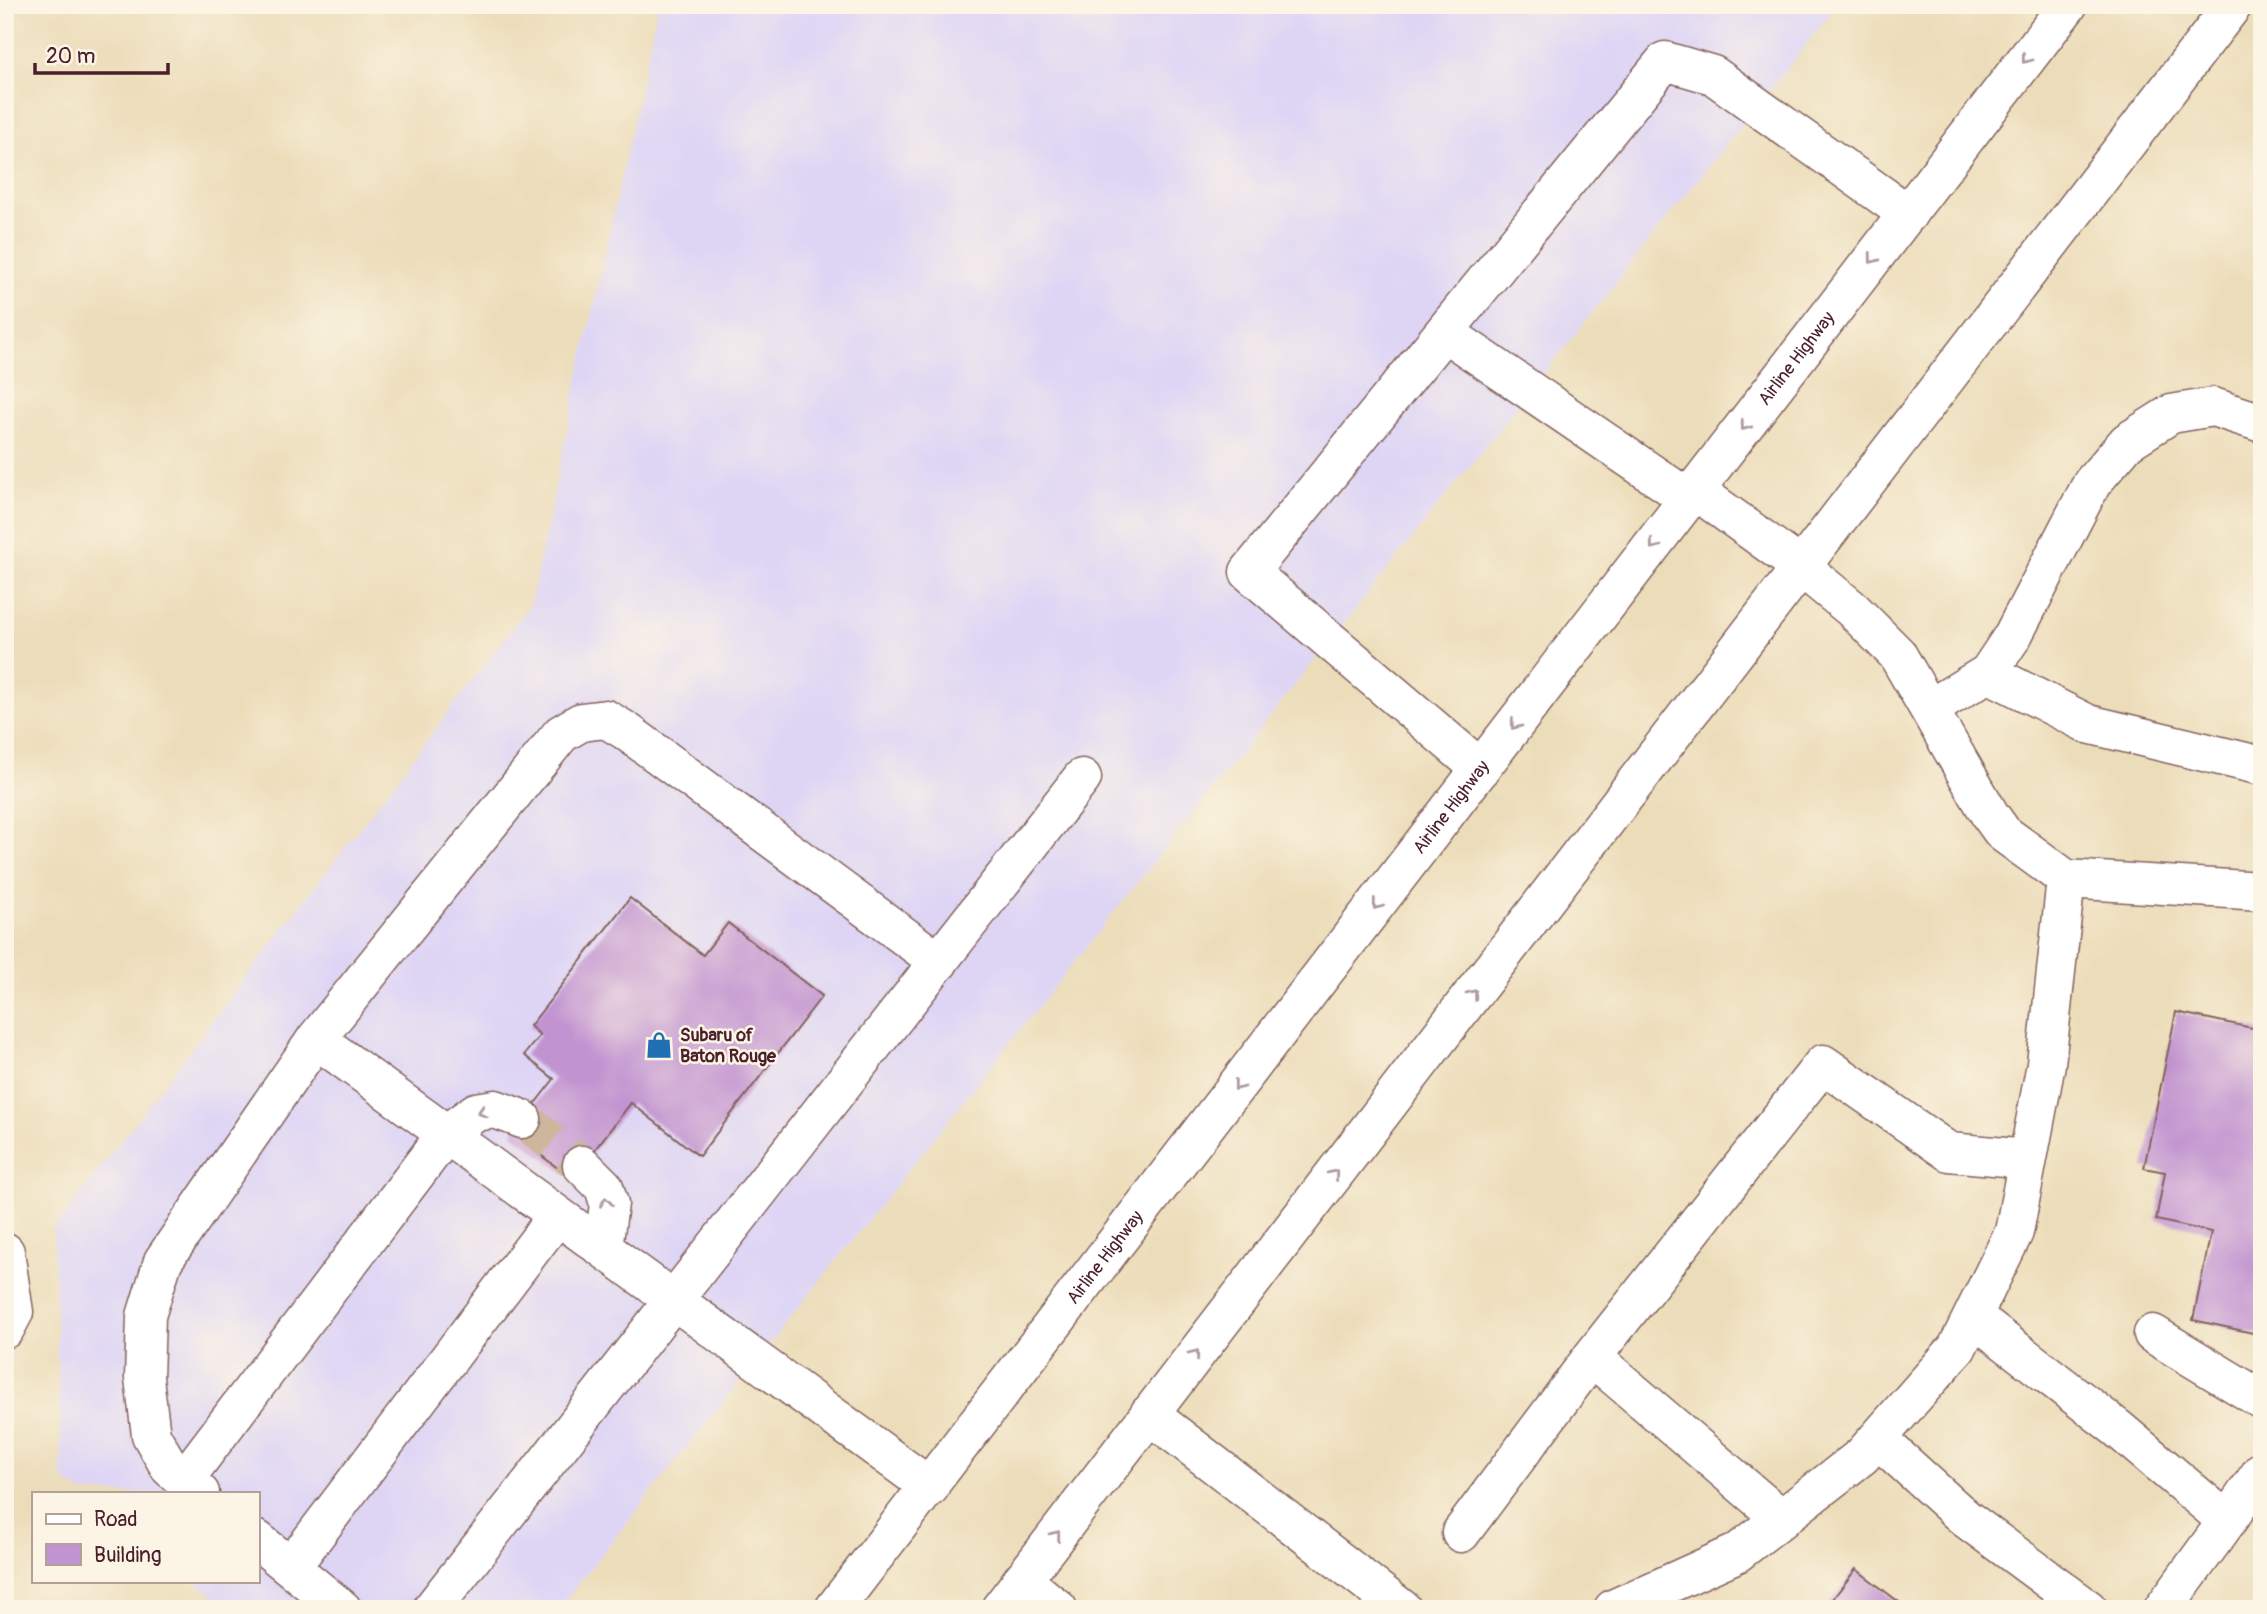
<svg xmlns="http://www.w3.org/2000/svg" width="2267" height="1614" viewBox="0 0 2267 1614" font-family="Pangolin,sans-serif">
  <rect width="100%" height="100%" fill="#fcf5e5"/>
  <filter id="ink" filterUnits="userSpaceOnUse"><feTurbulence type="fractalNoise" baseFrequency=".0143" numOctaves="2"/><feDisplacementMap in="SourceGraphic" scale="14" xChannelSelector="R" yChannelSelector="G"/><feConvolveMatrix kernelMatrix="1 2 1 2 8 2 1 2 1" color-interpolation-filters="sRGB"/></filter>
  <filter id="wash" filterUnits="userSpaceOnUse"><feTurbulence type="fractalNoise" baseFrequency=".00686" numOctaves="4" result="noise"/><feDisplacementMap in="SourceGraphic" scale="28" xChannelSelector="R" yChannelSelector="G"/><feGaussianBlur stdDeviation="1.57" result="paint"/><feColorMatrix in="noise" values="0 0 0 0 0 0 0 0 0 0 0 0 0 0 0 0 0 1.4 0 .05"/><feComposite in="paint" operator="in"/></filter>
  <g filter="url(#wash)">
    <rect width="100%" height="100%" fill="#ecddba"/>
    <path fill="#ded5f5" d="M658,5h1135l39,7 -1274,1597h-327l-36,-28h62v-88h-175l-20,-15 -9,-248 477,-625z"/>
    <g id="blocks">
      <path fill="#c193d0" d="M630,898l73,57 25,-32 94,73 -123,160 -68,-53 -59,76 -60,-46 42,-54 -30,-24 16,-20 -10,-9z
        M2176,1012l86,18v305l-69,-15 18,-88 -55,-12 9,-48 -21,-4z
        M1856,1569l52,40h-83z"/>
    </g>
  </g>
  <g filter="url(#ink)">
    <use href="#blocks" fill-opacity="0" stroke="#83625d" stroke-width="2"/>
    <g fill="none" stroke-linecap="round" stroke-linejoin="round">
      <path stroke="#ccb79d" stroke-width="38" stroke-dasharray="38 19" stroke-linecap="butt" d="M522,1119l60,46"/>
      <defs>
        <path id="minor" d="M1444,332l221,-271 48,14 195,139
          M1988,673l100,51 174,42
          M1929,709l59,-36 24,-36 80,-154 35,-41 44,-28 42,-7 49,16
          M1481,769l-232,-197 195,-240 245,167
          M2066,879l196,12
          M316,1039l614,448
          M582,1165l22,22 5,17 -6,44
          M5,1252l9,60 -9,17
          M1973,1317l144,111 110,93 -64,88
          M2153,1334l109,66
          M1149,1414l253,195
          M1878,1439l87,79 123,91
          M184,1480l262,-346 30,-22 19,-3 27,10
          M200,1493l-30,-25 -19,-33 -7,-57 2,-62 17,-55 153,-222 245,-305 20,-12 25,-3 20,12 313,231
          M1782,1519l-190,-162 231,-293 126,88 79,7
          M2227,1521l35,-50
          M1461,1533l131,-176
          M257,1540l85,69
          M291,1567l266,-351
          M1022,1580l36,29
          M432,1609l650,-831
          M1613,1609l124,-56 125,-97 95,-108 57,-116 32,-168 20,-185 -63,-46 -13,-18 -93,-161 -45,-45 -51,-42"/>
        <g id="highway">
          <path d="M1695,490l106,77"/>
          <path id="s1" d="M834,1609l1234,-1604"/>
          <path d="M1000,1609l1233,-1604"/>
        </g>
      </defs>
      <use href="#minor" stroke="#83625d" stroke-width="41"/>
      <use href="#highway" stroke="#83625d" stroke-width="41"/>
      <use href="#minor" stroke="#fff" stroke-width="38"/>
      <use href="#highway" stroke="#fff" stroke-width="38"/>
    </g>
    <defs><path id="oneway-chevron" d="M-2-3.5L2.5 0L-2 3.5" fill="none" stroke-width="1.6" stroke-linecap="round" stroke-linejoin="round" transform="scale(1.75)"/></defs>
    <g stroke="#ae9aa0">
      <use href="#oneway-chevron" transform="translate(2026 59) rotate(128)"/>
      <use href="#oneway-chevron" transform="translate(1873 259) rotate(127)"/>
      <use href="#oneway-chevron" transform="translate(1745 426) rotate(127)"/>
      <use href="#oneway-chevron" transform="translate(1654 545) rotate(128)"/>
      <use href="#oneway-chevron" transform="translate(1515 725) rotate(128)"/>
      <use href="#oneway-chevron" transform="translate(1377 905) rotate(128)"/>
      <use href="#oneway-chevron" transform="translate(1473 994) rotate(-52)"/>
      <use href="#oneway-chevron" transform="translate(1238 1086) rotate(128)"/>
      <use href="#oneway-chevron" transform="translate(482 1112) rotate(163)"/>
      <use href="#oneway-chevron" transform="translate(1334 1174) rotate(-52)"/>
      <use href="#oneway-chevron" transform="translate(606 1202) rotate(-97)"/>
      <use href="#oneway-chevron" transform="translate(1195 1354) rotate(-52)"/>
      <use href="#oneway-chevron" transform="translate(1056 1535) rotate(-52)"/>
    </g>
  </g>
  <defs>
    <symbol id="shop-bare" viewBox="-9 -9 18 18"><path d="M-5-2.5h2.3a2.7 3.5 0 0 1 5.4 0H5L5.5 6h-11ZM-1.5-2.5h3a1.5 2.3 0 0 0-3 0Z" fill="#1f6fb2" stroke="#fcf5e5" stroke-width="2.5" paint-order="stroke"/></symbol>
  </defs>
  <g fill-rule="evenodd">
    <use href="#shop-bare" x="640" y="1026" width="38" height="38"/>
  </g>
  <g text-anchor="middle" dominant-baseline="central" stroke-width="5" stroke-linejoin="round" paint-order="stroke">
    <g font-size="18" fill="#4a1f2b" stroke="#fcf5e5">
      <text stroke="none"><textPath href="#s1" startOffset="1578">Airline Highway</textPath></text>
      <text stroke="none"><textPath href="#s1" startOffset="1012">Airline Highway</textPath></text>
      <text stroke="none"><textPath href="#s1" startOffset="444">Airline Highway</textPath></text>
    </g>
    <g font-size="18" font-weight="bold" fill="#4a1f2b" stroke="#fcf5e5" text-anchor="start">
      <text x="680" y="1035">Subaru of<tspan x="680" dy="21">Baton Rouge</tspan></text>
    </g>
  </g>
  <rect width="2267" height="1614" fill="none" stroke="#fcf5e5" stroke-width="28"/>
  <rect x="32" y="1492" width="228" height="91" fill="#fcf5e5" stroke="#b59f9b" stroke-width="2"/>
  <rect x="46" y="1514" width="35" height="10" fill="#ffffff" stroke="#b59f9b" stroke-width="2"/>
  <text x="94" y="1526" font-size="21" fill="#4a1f2b">Road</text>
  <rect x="46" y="1544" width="35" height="21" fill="#c193d0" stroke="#b59f9b" stroke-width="2"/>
  <text x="94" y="1562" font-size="21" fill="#4a1f2b">Building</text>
  <path d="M35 63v10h133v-10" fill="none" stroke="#4a1f2b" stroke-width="3.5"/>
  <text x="46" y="63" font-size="21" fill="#4a1f2b" stroke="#fcf5e5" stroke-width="5" paint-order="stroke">20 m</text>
</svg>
